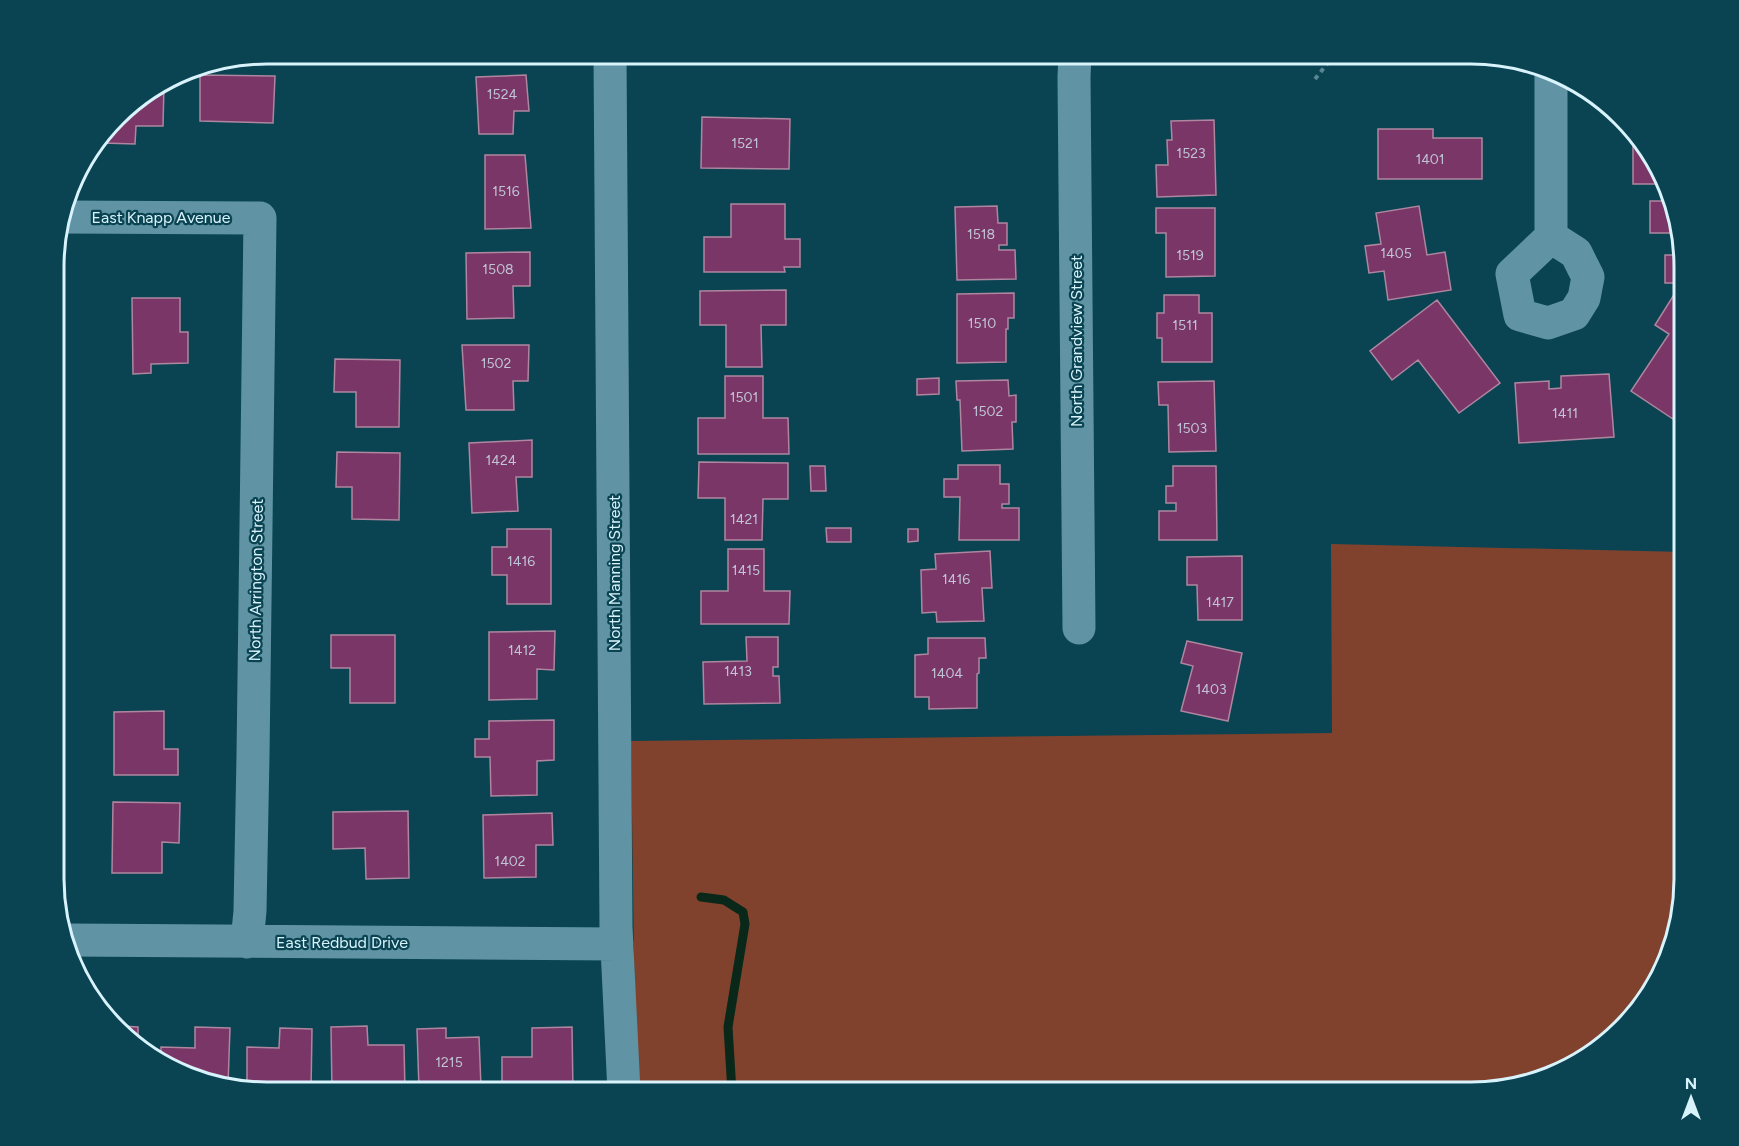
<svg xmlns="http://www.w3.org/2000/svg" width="1739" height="1146" viewBox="0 0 1739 1146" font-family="Figtree,sans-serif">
  <rect width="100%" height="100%" fill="#0a4452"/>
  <path fill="#80422d" d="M1331,544l354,8v340l-36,105 -71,67 -93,28h-849l-5,-351 701,-8z"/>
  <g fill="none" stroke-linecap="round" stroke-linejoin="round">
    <path stroke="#0a281a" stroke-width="9" d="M701,897l23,3 19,12 2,12 -17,103 4,65"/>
  </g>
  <path fill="#793666" stroke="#ae86a0" stroke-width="1.5" d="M200,75l75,1 -2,47 -73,-2z
    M526,75l3,36h-15l-1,23h-34l-3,-57z
    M164,84l-1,42h-27l-1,18 -32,-1v-5l24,-31z
    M702,117l88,2 -1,50 -88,-1z
    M1214,120l2,75 -59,2 -1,-32h12l-1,-25h5l-1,-19z
    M1378,129h55v9h49v41h-104z
    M1633,141h4l20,20 7,23h-31z
    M485,155h40l6,73 -46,1z
    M1650,201h18l10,32h-28z
    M731,204h54v35h15v28h-16l1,5h-81v-35h27z
    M997,206l1,17h9v22h-8v5h16l1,29 -59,1 -2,-73z
    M1419,206l8,49 18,-3 6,38 -63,10 -4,-29 -15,2 -4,-27 16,-2 -5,-31z
    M1156,208h59v68l-49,1v-44h-10z
    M1681,241l4,13v29h-20v-28h16z
    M530,252v34h-17l1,32 -47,1 -1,-66z
    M786,290v35h-25l1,42h-36v-42h-26v-34z
    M1014,293v25h-6v11h-2v33l-49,1v-69z
    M1675,293l10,6v102l-12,18 -42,-28 38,-57 -14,-9z
    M1164,295h35v18h13v49h-50v-24h-5v-25h7z
    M132,298h48v34h8v31l-37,1v9l-18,1z
    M1437,300l63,83 -41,30 -41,-53 -26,20 -22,-29z
    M462,345h67l-1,36h-15l1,29h-48z
    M335,359l65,1 -1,67h-43v-35h-22z
    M1609,374l5,63 -95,6 -4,-60 34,-2v8l12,-1v-12z
    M725,376h38v42h25l1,36h-91v-36h27z
    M939,378v16l-22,1v-16z
    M1008,380l1,16 7,-1v27h-4l1,27 -51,2 -2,-51h-3l-1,-19z
    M1214,381l2,70 -47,1 -1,-47h-9l-1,-23z
    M532,440v37h-16l2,34 -46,2 -3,-70z
    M337,452l63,1 -1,67 -47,-1v-32h-16z
    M699,462l89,1v36h-25l-1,41h-37v-42h-27z
    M958,465h42v19h9v20h-7v4h17v32h-60l1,-43h-16v-18h14z
    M810,466h15l1,25h-15z
    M1173,466h43l1,74h-58v-29h17v-8h-10v-17h7z
    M826,528h25v14h-24z
    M507,529h44v75h-44v-29h-15v-28h15z
    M908,529h10v12l-10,1z
    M728,549h36v42h26l-1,33h-88v-33h27z
    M990,551l2,37h-10l2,33 -47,1 -1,-10 -14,1 -1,-43 15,-1 -1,-15z
    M1242,556v64h-44l-1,-35h-10v-28z
    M555,631l-1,39 -17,-1v30l-48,1v-68z
    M331,635h64v68h-45v-35h-19z
    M746,637h32v30h-5v9h6l1,27 -76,1 -1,-42 44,-1z
    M928,638h57l1,20h-7v15l-2,1v34l-48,1v-12h-14v-42l13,-1z
    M1187,641l55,12 -14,68 -47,-10 12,-45 -12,-3z
    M164,711v38h14v26h-64v-63z
    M554,720v40l-17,1v34l-46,1 -1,-39h-15v-18h14v-18z
    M113,802l67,1 -1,40 -17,-1v31h-50z
    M408,811l1,67 -43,1 -1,-31 -32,1v-37z
    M552,813l1,32h-17v32l-52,1 -1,-63z
    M121,1026l17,1v17z
    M367,1026l1,19h36l1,47h-73l-1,-65z
    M195,1027l35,1 -2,57 -29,-4 -38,-19v-15l34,1z
    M572,1027l1,65h-71v-35h30v-29z
    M280,1028l32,1 -1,63h-43l-21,-3v-42l32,1z
    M446,1028v10l33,-1 2,50 -62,2 -2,-60z"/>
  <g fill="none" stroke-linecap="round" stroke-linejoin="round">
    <path stroke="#588692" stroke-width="4" stroke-dasharray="4.5 4.5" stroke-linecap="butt" d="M1315,79l20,-25"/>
    <path stroke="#6094a4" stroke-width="33" d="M610,54l6,873 8,165
      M1075,54l-1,23 5,551
      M63,217l197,1 -7,538 -3,155 -3,31
      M1551,237l25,16 12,24 -4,21 -10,16 -26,9 -28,-8 -8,-41z
      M1551,237v-166
      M68,940l549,4"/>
  </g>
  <g text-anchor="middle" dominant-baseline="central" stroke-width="4.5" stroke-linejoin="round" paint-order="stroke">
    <g font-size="14" fill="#c0c4d6">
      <text x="502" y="94">1524</text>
      <text x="745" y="143">1521</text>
      <text x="1191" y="153">1523</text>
      <text x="1430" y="159">1401</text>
      <text x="506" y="191">1516</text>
      <text x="981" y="234">1518</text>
      <text x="1396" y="253">1405</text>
      <text x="1190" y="255">1519</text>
      <text x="498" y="269">1508</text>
      <text x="982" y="323">1510</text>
      <text x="1185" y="325">1511</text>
      <text x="496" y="363">1502</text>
      <text x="744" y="397">1501</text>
      <text x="988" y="411">1502</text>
      <text x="1565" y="413">1411</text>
      <text x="1192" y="428">1503</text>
      <text x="501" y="460">1424</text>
      <text x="744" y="519">1421</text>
      <text x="521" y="561">1416</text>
      <text x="746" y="570">1415</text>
      <text x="956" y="579">1416</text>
      <text x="1220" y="602">1417</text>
      <text x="522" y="650">1412</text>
      <text x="738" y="671">1413</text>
      <text x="947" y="673">1404</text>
      <text x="1211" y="689">1403</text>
      <text x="510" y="861">1402</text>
      <text x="449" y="1062">1215</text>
    </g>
    <g font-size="16" fill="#d8f3fc" stroke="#0a4452">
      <text x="161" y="217">East Knapp Avenue</text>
      <text transform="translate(1076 341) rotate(-90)">North Grandview Street</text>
      <text transform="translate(614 573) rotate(-90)">North Manning Street</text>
      <text transform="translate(256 580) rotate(-89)">North Arrington Street</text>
      <text x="342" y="942">East Redbud Drive</text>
    </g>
  </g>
  <path d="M0 0H1739V1146H0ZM267 64H1471A203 203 0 0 1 1674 267V879A203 203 0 0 1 1471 1082H267A203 203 0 0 1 64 879V267A203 203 0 0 1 267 64Z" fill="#0a4452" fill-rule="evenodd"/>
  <path fill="none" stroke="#d8f3fc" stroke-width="3" d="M267 64H1471A203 203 0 0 1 1674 267V879A203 203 0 0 1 1471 1082H267A203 203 0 0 1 64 879V267A203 203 0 0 1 267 64Z"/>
  <g transform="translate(1691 1098)" stroke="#0a4452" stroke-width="4.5" paint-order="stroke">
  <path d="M0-4.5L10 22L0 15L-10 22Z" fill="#d8f3fc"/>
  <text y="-9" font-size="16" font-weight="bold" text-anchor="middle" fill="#d8f3fc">N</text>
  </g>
</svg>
